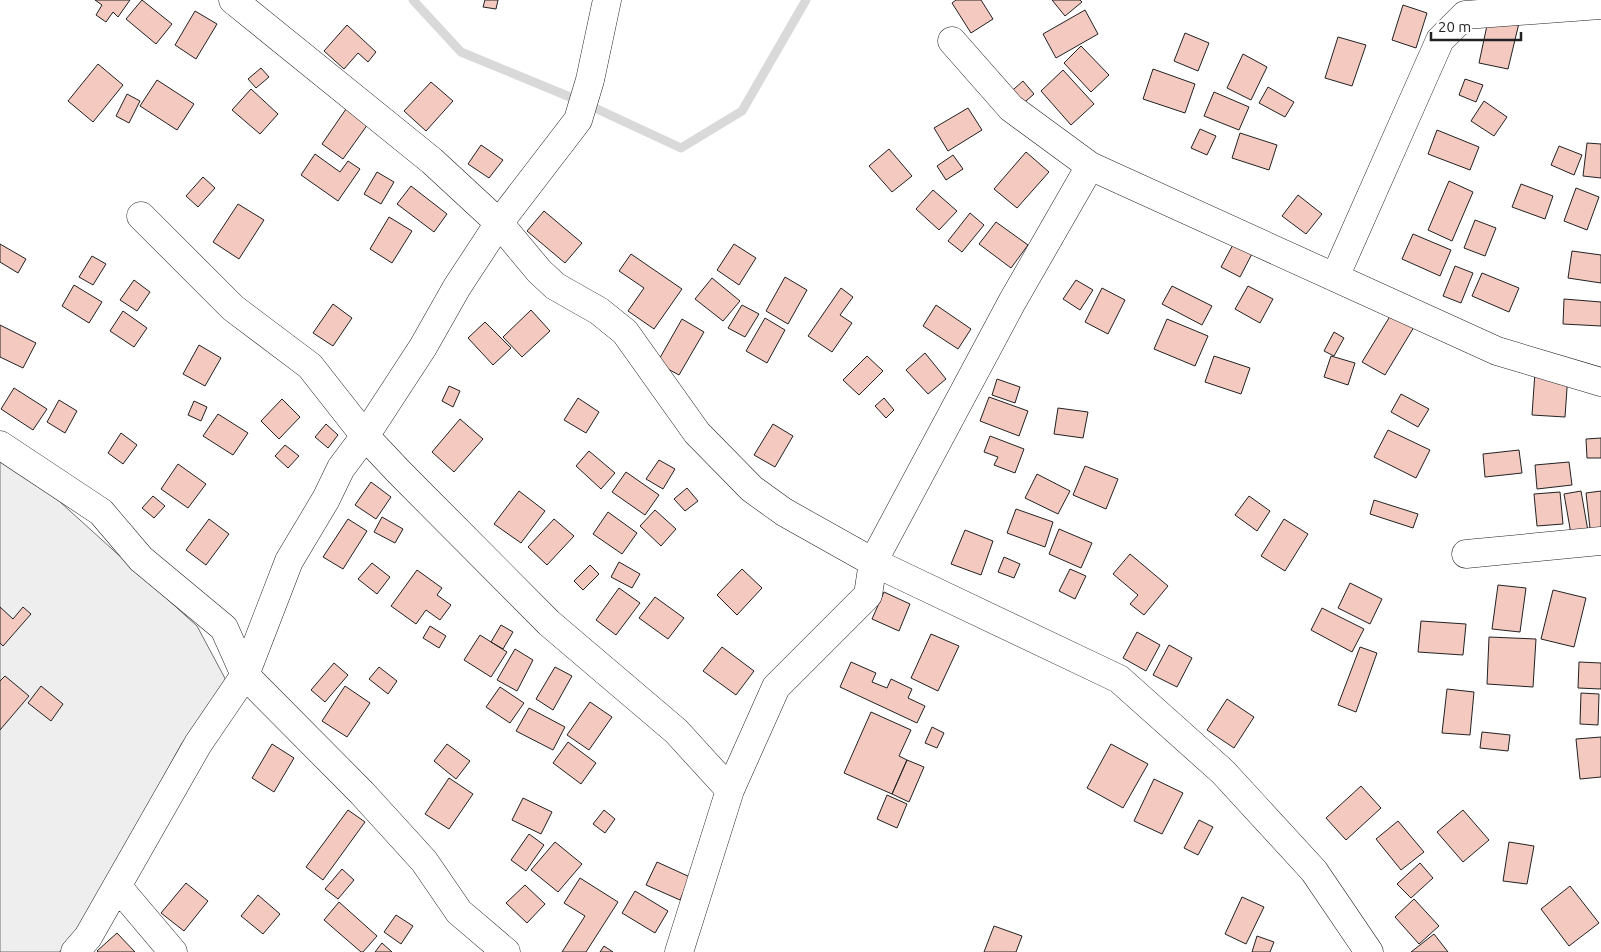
<svg xmlns="http://www.w3.org/2000/svg" width="1601" height="952" viewBox="0 0 1601 952" font-family="Ubuntu,sans-serif">
  <rect width="100%" height="100%" fill="#fff"/>
  <path fill="#eee" stroke="#6f6f6f" d="M0,459l59,42 138,125 31,58 -46,59 -107,195 -16,14h-59z"/>
  <g fill="none" stroke-linecap="round" stroke-linejoin="round">
    <path stroke="#d9d9d9" stroke-width="9" d="M413,0l48,52 121,50 99,46 61,-37 64,-111"/>
  </g>
  <path fill="#f3c9c0" stroke="#222" d="M95,0h35l-12,17 -5,-5 -7,10 -10,-7 6,-10z
    M142,0l30,24 -16,20 -30,-25z
    M485,0h13l-2,9 -13,-2z
    M956,0h25l12,19 -22,14 -19,-30z
    M1052,0h28l2,2 -17,14z
    M1403,5l24,8 -11,35 -24,-8z
    M1085,10l13,24 -42,24 -13,-24z
    M195,11l22,13 -21,35 -21,-14z
    M1489,16l30,7 -11,46 -29,-6z
    M347,25l29,27 -8,10 -10,-9 -14,16 -20,-18z
    M1185,33l24,10 -11,28 -24,-10z
    M1338,37l28,8 -14,41 -27,-8z
    M1081,46l28,29 -18,17 -27,-29z
    M1243,54l24,13 -16,33 -24,-12z
    M98,64l25,21 -30,37 -25,-21z
    M261,68l8,9 -13,11 -8,-9z
    M1153,69l42,15 -10,29 -42,-14z
    M1063,70l31,34 -23,21 -30,-34z
    M1465,79l18,6 -7,17 -17,-7z
    M157,80l37,24 -17,26 -37,-24z
    M1023,81l11,13 -16,14 -12,-12z
    M431,82l22,19 -27,30 -22,-20z
    M1268,87l26,15 -9,15 -26,-14z
    M251,89l27,25 -18,20 -28,-24z
    M1214,92l35,15 -10,23 -35,-14z
    M127,94l13,7 -11,22 -13,-7z
    M1484,101l23,16 -13,19 -23,-15z
    M968,108l14,22 -34,21 -14,-23z
    M346,109l22,15 -25,35 -21,-15z
    M1200,129l16,7 -9,19 -16,-7z
    M1437,130l42,17 -9,23 -42,-16z
    M1240,133l37,12 -8,25 -37,-12z
    M1587,143l14,1v34l-18,-2z
    M481,145l22,15 -14,18 -21,-14z
    M1559,146l23,9 -8,20 -23,-10z
    M889,149l23,27 -20,16 -23,-26z
    M1026,152l23,20 -32,36 -23,-19z
    M315,154l25,18 8,-11 12,8 -22,32 -37,-26z
    M953,155l10,14 -17,11 -9,-14z
    M377,172l17,10 -13,22 -17,-10z
    M203,177l12,11 -17,19 -12,-11z
    M1449,181l24,11 -21,49 -24,-11z
    M1521,184l32,12 -8,23 -33,-12z
    M411,186l36,28 -13,18 -37,-28z
    M1576,188l23,9 -12,33 -23,-9z
    M933,190l24,21 -18,19 -23,-21z
    M1298,195l24,19 -16,20 -24,-18z
    M238,204l26,16 -25,39 -26,-17z
    M544,211l38,32 -17,20 -38,-32z
    M970,213l14,12 -22,27 -14,-11z
    M389,217l23,14 -20,32 -22,-14z
    M1475,220l21,8 -11,28 -21,-8z
    M996,222l32,23 -17,23 -32,-24z
    M1413,234l38,16 -11,26 -38,-17z
    M1235,241l19,9 -14,27 -19,-10z
    M0,244l26,15 -8,14 -18,-11z
    M734,244l22,14 -17,27 -22,-15z
    M1572,251l29,4v28l-33,-5z
    M631,254l51,35 -28,40 -26,-18 16,-23 -25,-17z
    M92,256l14,8 -13,21 -14,-8z
    M1455,266l18,7 -12,30 -18,-7z
    M1482,273l37,15 -10,24 -37,-16z
    M785,277l22,13 -19,34 -22,-13z
    M712,278l28,23 -17,20 -28,-22z
    M134,280l16,12 -13,19 -17,-11z
    M1076,280l17,10 -13,20 -17,-11z
    M74,285l28,17 -13,21 -27,-17z
    M1172,286l40,20 -10,19 -40,-21z
    M1248,286l25,13 -13,24 -25,-14z
    M841,288l12,9 -13,18 12,8 -20,29 -24,-16z
    M1102,288l23,12 -17,34 -23,-12z
    M1564,299l37,3v24l-38,-2z
    M333,304l19,14 -19,28 -20,-13z
    M742,305l17,9 -14,23 -17,-9z
    M936,305l35,24 -13,20 -35,-23z
    M531,310l19,21 -28,26 -19,-20z
    M123,311l24,17 -13,19 -24,-16z
    M1392,313l22,14 -29,48 -23,-13z
    M765,318l20,12 -18,33 -21,-12z
    M682,319l22,13 -25,43 -22,-12z
    M1167,319l41,17 -13,30 -41,-17z
    M485,322l26,26 -18,17 -25,-27z
    M0,325l36,18 -13,25 -23,-11z
    M1334,332l10,6 -10,18 -10,-5z
    M199,345l22,13 -16,28 -22,-12z
    M925,353l21,26 -18,15 -22,-24z
    M867,356l16,15 -24,24 -16,-15z
    M1214,356l36,12 -9,26 -36,-12z
    M1331,356l24,7 -7,22 -24,-8z
    M1535,372l33,2 -3,43 -33,-2z
    M997,379l23,8 -5,16 -23,-8z
    M449,386l11,5 -7,16 -11,-6z
    M14,388l33,21 -14,21 -32,-21z
    M1401,394l28,15 -11,18 -27,-15z
    M989,397l39,14 -9,25 -39,-15z
    M578,398l21,14 -13,21 -22,-13z
    M884,398l10,12 -8,8 -11,-12z
    M282,399l18,18 -21,22 -18,-18z
    M59,400l18,11 -12,22 -18,-11z
    M194,401l13,6 -6,14 -13,-6z
    M1058,408l30,4 -5,26 -29,-4z
    M218,414l30,19 -15,22 -30,-19z
    M460,419l23,20 -29,33 -22,-20z
    M326,424l12,11 -10,13 -13,-11z
    M773,424l20,12 -18,31 -21,-12z
    M1388,430l42,20 -14,28 -42,-21z
    M121,433l16,12 -14,19 -15,-11z
    M990,436l34,13 -9,24 -21,-8 4,-8 -14,-5z
    M1601,438v20h-14l-1,-19z
    M285,445l14,11 -11,12 -13,-12z
    M1519,450l3,23 -37,4 -2,-23z
    M589,451l26,22 -14,16 -25,-23z
    M659,460l16,9 -12,20 -17,-10z
    M1569,462l3,23 -35,4 -2,-24z
    M178,464l28,20 -18,24 -27,-19z
    M1085,466l33,13 -12,30 -33,-14z
    M626,472l33,23 -14,20 -33,-23z
    M1037,474l33,17 -12,23 -33,-16z
    M371,482l20,15 -15,22 -21,-14z
    M687,488l11,13 -13,10 -11,-12z
    M519,491l26,20 -24,32 -27,-19z
    M1581,491l7,40 -17,3 -7,-40z
    M1601,491v44l-10,2 -5,-44z
    M1560,492l3,32 -26,2 -3,-32z
    M153,496l12,10 -11,12 -12,-10z
    M1249,496l21,15 -13,20 -22,-16z
    M1374,500l44,14 -5,14 -43,-14z
    M1016,509l37,13 -8,25 -38,-14z
    M655,510l21,19 -15,17 -21,-20z
    M608,512l29,21 -15,21 -29,-20z
    M382,517l21,12 -8,14 -21,-11z
    M209,519l20,15 -23,31 -20,-15z
    M348,519l19,12 -24,38 -20,-12z
    M554,519l20,17 -27,29 -19,-18z
    M1284,519l24,15 -23,37 -24,-15z
    M1059,529l33,14 -11,25 -32,-14z
    M965,530l28,11 -12,34 -30,-11z
    M1130,554l38,32 -24,29 -14,-11 8,-9 -25,-21z
    M1004,557l16,7 -6,14 -16,-6z
    M619,562l21,12 -8,14 -21,-11z
    M372,563l18,14 -13,17 -19,-15z
    M590,565l9,9 -16,16 -9,-9z
    M742,569l20,19 -25,27 -20,-20z
    M1070,569l16,7 -11,23 -16,-8z
    M417,570l25,18 -5,7 14,10 -11,15 -14,-10 -10,14 -25,-18z
    M1350,583l32,16 -12,25 -32,-16z
    M1498,585l28,3 -6,44 -28,-3z
    M619,588l21,15 -24,32 -20,-15z
    M1553,590l33,8 -12,49 -33,-8z
    M884,592l26,12 -11,27 -27,-12z
    M655,597l29,21 -16,21 -29,-21z
    M0,607l13,12 10,-12 8,7 -28,32 -3,-3z
    M1322,608l42,21 -12,23 -41,-22z
    M1421,621l45,3 -3,31 -45,-3z
    M501,625l12,7 -10,17 -12,-7z
    M430,626l16,10 -7,12 -16,-10z
    M1137,632l23,13 -14,26 -23,-13z
    M931,634l28,12 -21,45 -27,-13z
    M480,635l27,17 -16,25 -27,-17z
    M1489,637l47,2 -3,48 -46,-3z
    M1169,645l23,13 -15,29 -24,-12z
    M722,647l32,24 -18,24 -33,-24z
    M1360,647l17,6 -21,59 -18,-7z
    M515,649l18,11 -16,31 -20,-11z
    M851,662l25,11 -4,9 15,6 4,-9 21,10 -4,9 17,8 -8,17 -77,-36z
    M1579,662l22,1v26l-23,-1z
    M334,663l14,12 -23,27 -14,-12z
    M379,667l18,14 -9,13 -19,-15z
    M555,667l17,9 -19,34 -17,-11z
    M5,676l24,20 -29,34v-49z
    M41,686l22,18 -12,17 -23,-18z
    M345,686l25,17 -23,34 -25,-16z
    M500,687l24,16 -14,20 -24,-16z
    M1447,689l27,3 -4,43 -28,-2z
    M1581,693l18,1 -1,31 -18,-1z
    M1227,699l27,18 -20,31 -27,-18z
    M590,702l22,15 -23,33 -22,-15z
    M529,708l36,19 -12,23 -37,-19z
    M871,712l40,18 -12,26 8,4 -15,34 -48,-21z
    M932,727l12,6 -7,15 -12,-5z
    M1482,732l28,3 -2,16 -28,-3z
    M1601,737v40l-21,2 -4,-40z
    M568,742l28,21 -15,21 -28,-21z
    M272,744l22,14 -20,34 -22,-14z
    M447,744l23,17 -14,18 -22,-18z
    M1111,744l37,20 -25,44 -36,-20z
    M907,760l17,7 -15,35 -17,-8z
    M449,778l24,16 -24,35 -24,-15z
    M1154,779l29,14 -21,41 -28,-13z
    M1361,786l20,22 -35,32 -20,-22z
    M887,795l20,9 -10,24 -20,-9z
    M523,798l29,14 -11,22 -29,-14z
    M348,810l17,12 -42,58 -17,-13z
    M604,810l11,9 -10,14 -12,-9z
    M1463,810l26,30 -26,22 -26,-30z
    M1199,820l14,7 -15,28 -14,-7z
    M1398,821l26,31 -23,18 -25,-31z
    M529,834l15,11 -18,26 -15,-11z
    M555,842l27,22 -24,28 -27,-22z
    M1509,842l25,4 -7,38 -24,-3z
    M657,862l33,15 -10,23 -34,-15z
    M1420,863l13,15 -22,20 -14,-14z
    M342,869l12,11 -16,19 -13,-10z
    M580,878l38,24 -32,50h-24l23,-36 -21,-13z
    M186,883l22,18 -24,30 -23,-18z
    M525,885l20,19 -18,19 -21,-20z
    M1570,886l29,37 -30,23 -28,-37z
    M635,891l33,20 -13,22 -33,-20z
    M258,895l22,19 -17,20 -22,-18z
    M1242,897l22,10 -18,37 -21,-10z
    M1414,899l25,27 -20,18 -24,-27z
    M339,902l38,34 -14,16h-2l-37,-32z
    M396,915l17,11 -12,18 -17,-12z
    M994,926l28,10 -6,16h-32z
    M117,933l18,19h-37l-1,-1z
    M1434,934l14,18h-37z
    M1257,936l17,6 -4,10h-18z
    M382,943l10,9h-17z
    M604,946l9,6h-13z"/>
  <g fill="none" stroke-linecap="round" stroke-linejoin="round">
    <defs>
      <path id="minor" d="M233,0l199,161 67,62 40,48 16,15 44,25 26,21 72,101 55,56 32,23 89,50 246,117 104,93 91,99 55,81
        M952,41l59,67 79,58 407,185 104,31
        M141,216l92,92 77,58 55,70 34,36 150,151 127,108 54,59
        M1335,277l105,-237 25,-25 136,-10
        M0,445l101,67 40,47 83,69 21,47 117,118 62,68 35,51 47,40
        M1466,554l135,-13
        M118,887l55,65
        M75,952l13,-15 110,-193 47,-69 44,-114 37,-62 15,-31 24,-32 58,-89 34,-60 42,-64 79,-103 12,-40 17,-80
        M679,952l51,-162 46,-103 92,-92 5,-33 139,-260 78,-136"/>
    </defs>
    <use href="#minor" stroke="#222" stroke-width="29"/>
    <use href="#minor" stroke="#fff" stroke-width="28"/>
  </g>
  <path d="M1431 32v8h90v-8" fill="none" stroke="#222222" stroke-width="2.5"/>
  <text x="1438" y="32" font-size="15" fill="#222222" stroke="#ffffff" stroke-width="4" paint-order="stroke">20 m</text>
</svg>
